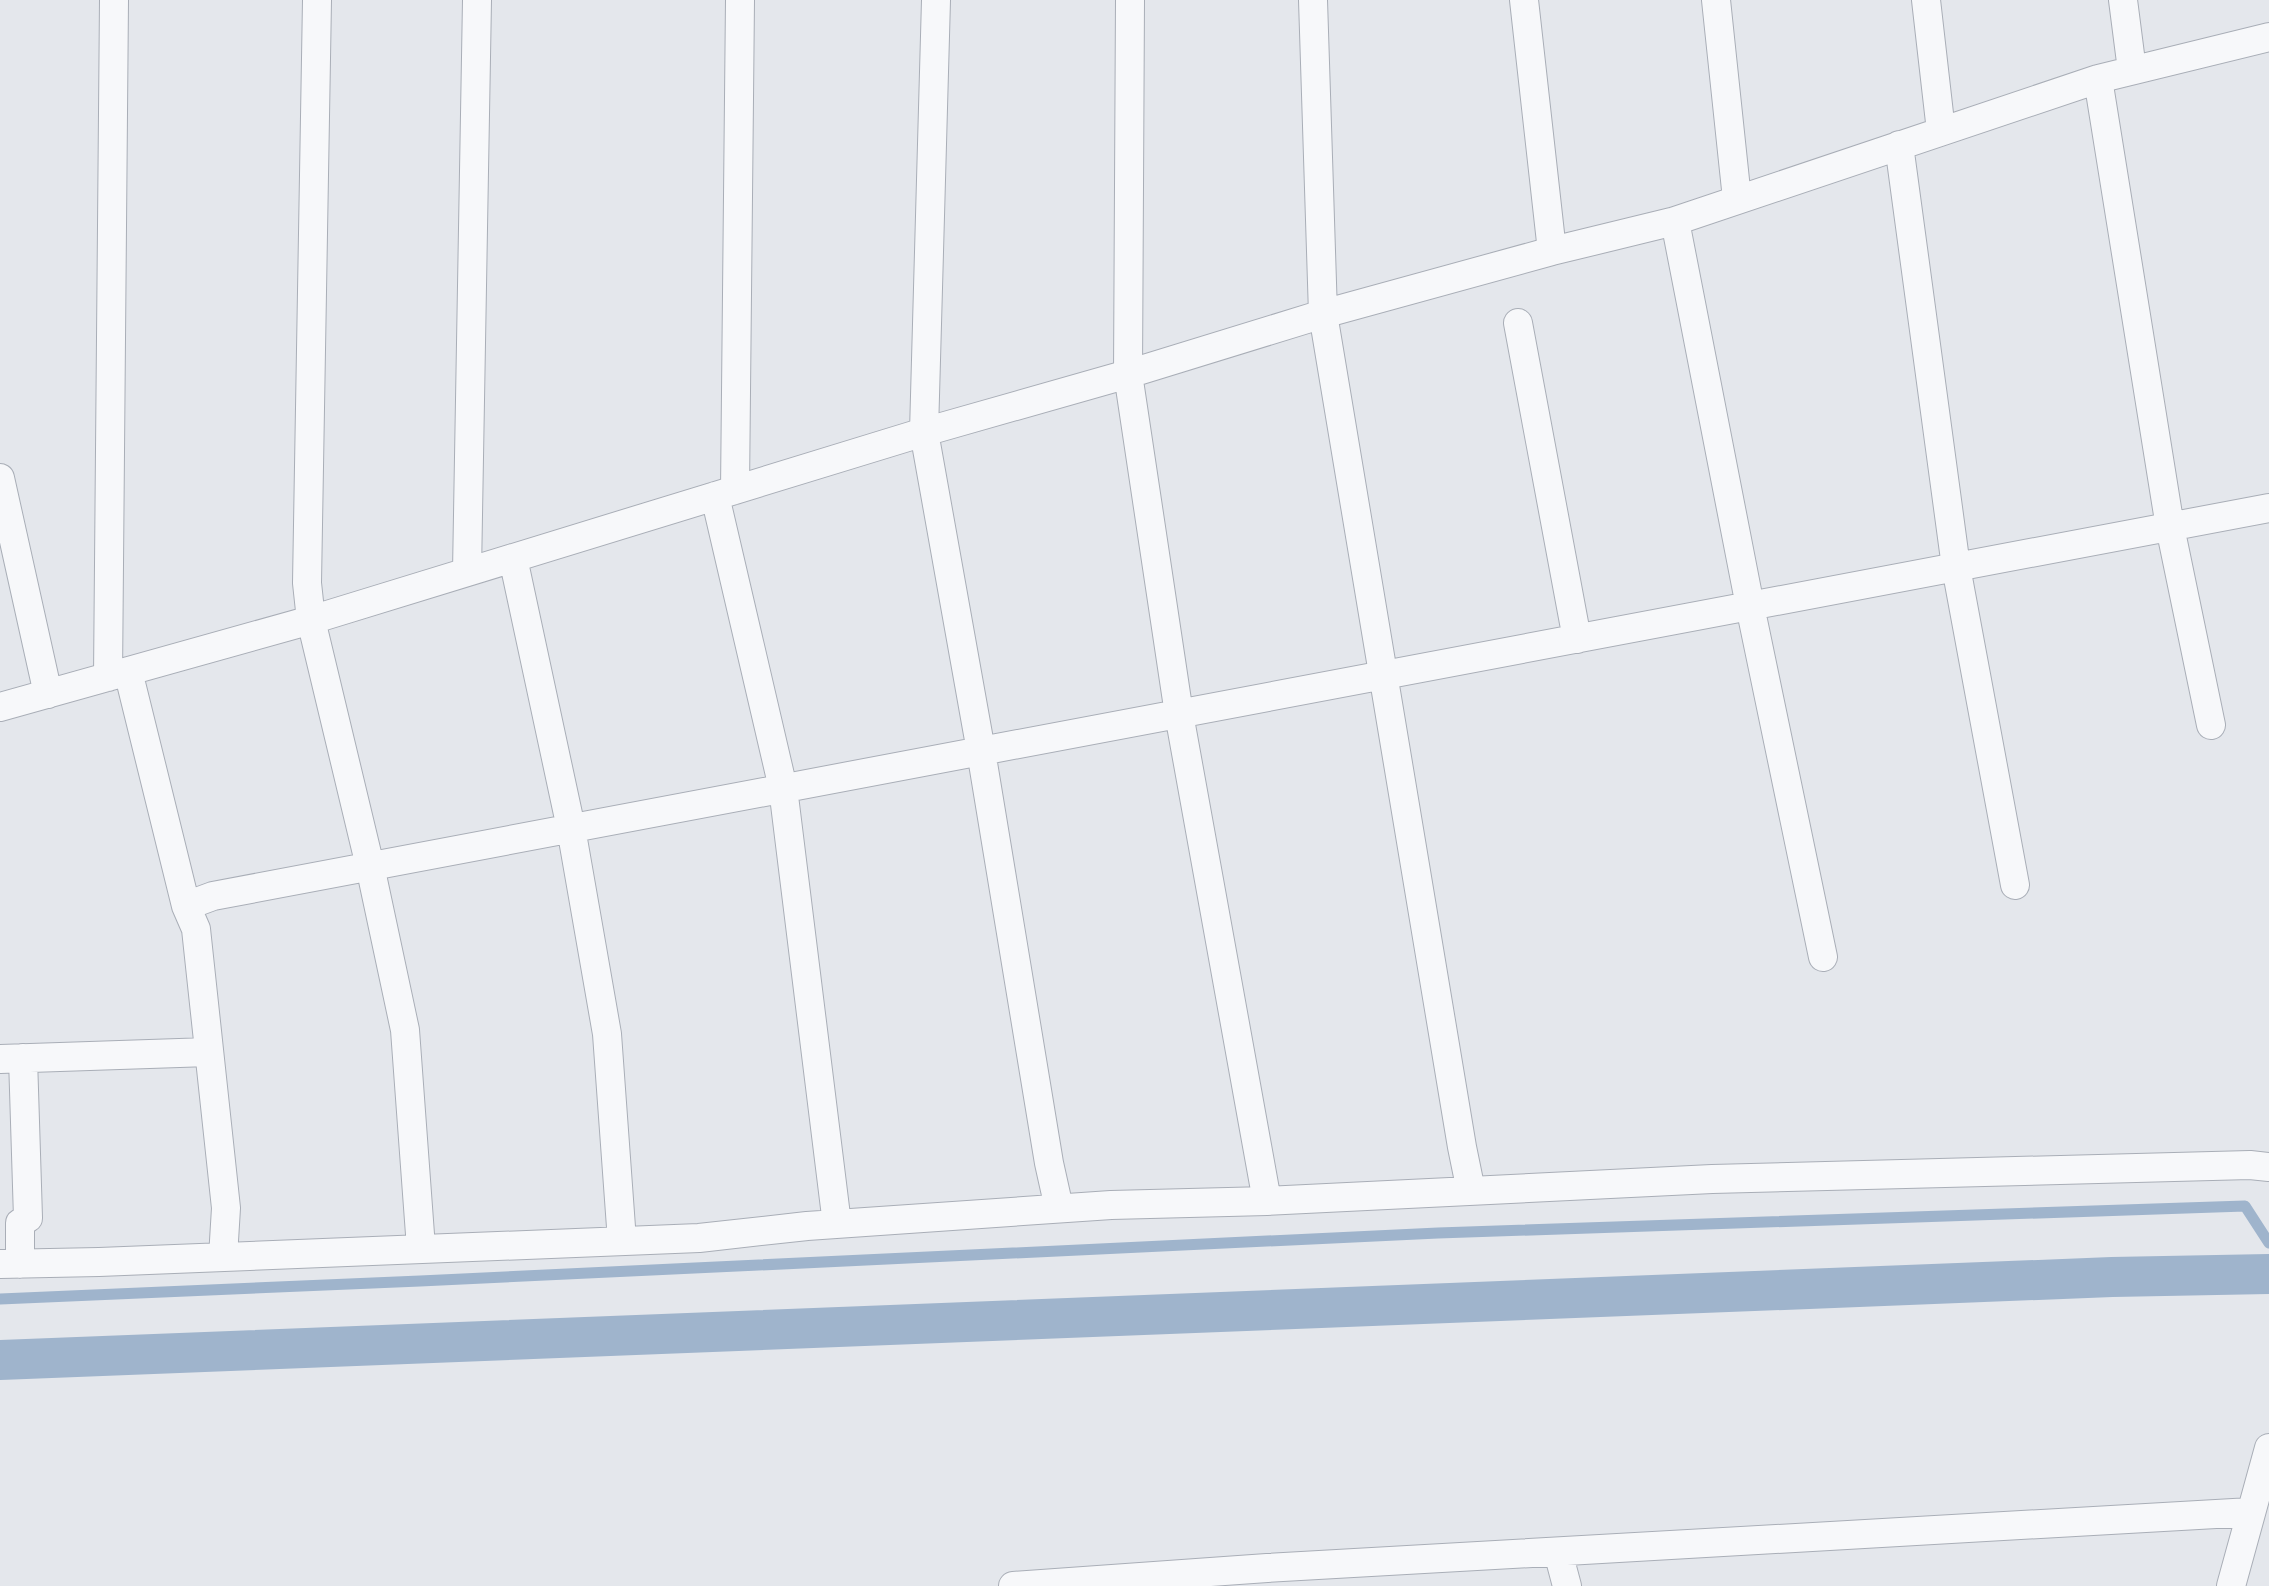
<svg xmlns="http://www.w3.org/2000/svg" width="2269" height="1586" viewBox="0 0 2269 1586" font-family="Manrope,sans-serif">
  <rect width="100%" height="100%" fill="#e4e7ec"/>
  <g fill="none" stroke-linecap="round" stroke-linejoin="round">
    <path stroke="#9fb4cc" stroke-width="11" d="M0,1299l420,-18 1018,-48 807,-27 24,37"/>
    <path stroke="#9fb4cc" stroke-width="40" d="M0,1360l2112,-83 157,-3"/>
    <defs>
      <path id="minor" d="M317,0l-10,583 4,37 59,246 35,164 16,218
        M936,0l-12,432 57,319 68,412 10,45
        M1130,0l-2,374 51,340 88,487
        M1313,0l10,314 139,833 9,44
        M1524,0l28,251
        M1716,0l21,199
        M1926,0l15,131
        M2123,0l9,70
        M2098,79l72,448 41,198
        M1899,145l57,422 59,318
        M1675,221l75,385 73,351
        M1518,323l59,316
        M0,478l48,216
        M735,490l5,-490
        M715,496l68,292 54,436
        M513,558l58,270 36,206 15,207
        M467,572l10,-572
        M128,671l58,235 10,23 30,279 -3,49
        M108,677l6,-677
        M0,707l311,-87 613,-188 204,-58 195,-60 229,-63 123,-30 423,-142 171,-42
        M186,906l27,-10 2056,-388
        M0,1059l209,-7
        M0,1264l99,-2 600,-24 108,-12 304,-21 156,-4 445,-22 538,-14 19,2
        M20,1264v-41l8,-5 -5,-160
        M1558,1552l9,34
        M1013,1586l254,-18 984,-56
        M2231,1586l38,-138"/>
    </defs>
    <use href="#minor" stroke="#a9aeb7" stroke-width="30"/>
    <use href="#minor" stroke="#f7f8fa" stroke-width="28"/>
  </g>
</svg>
